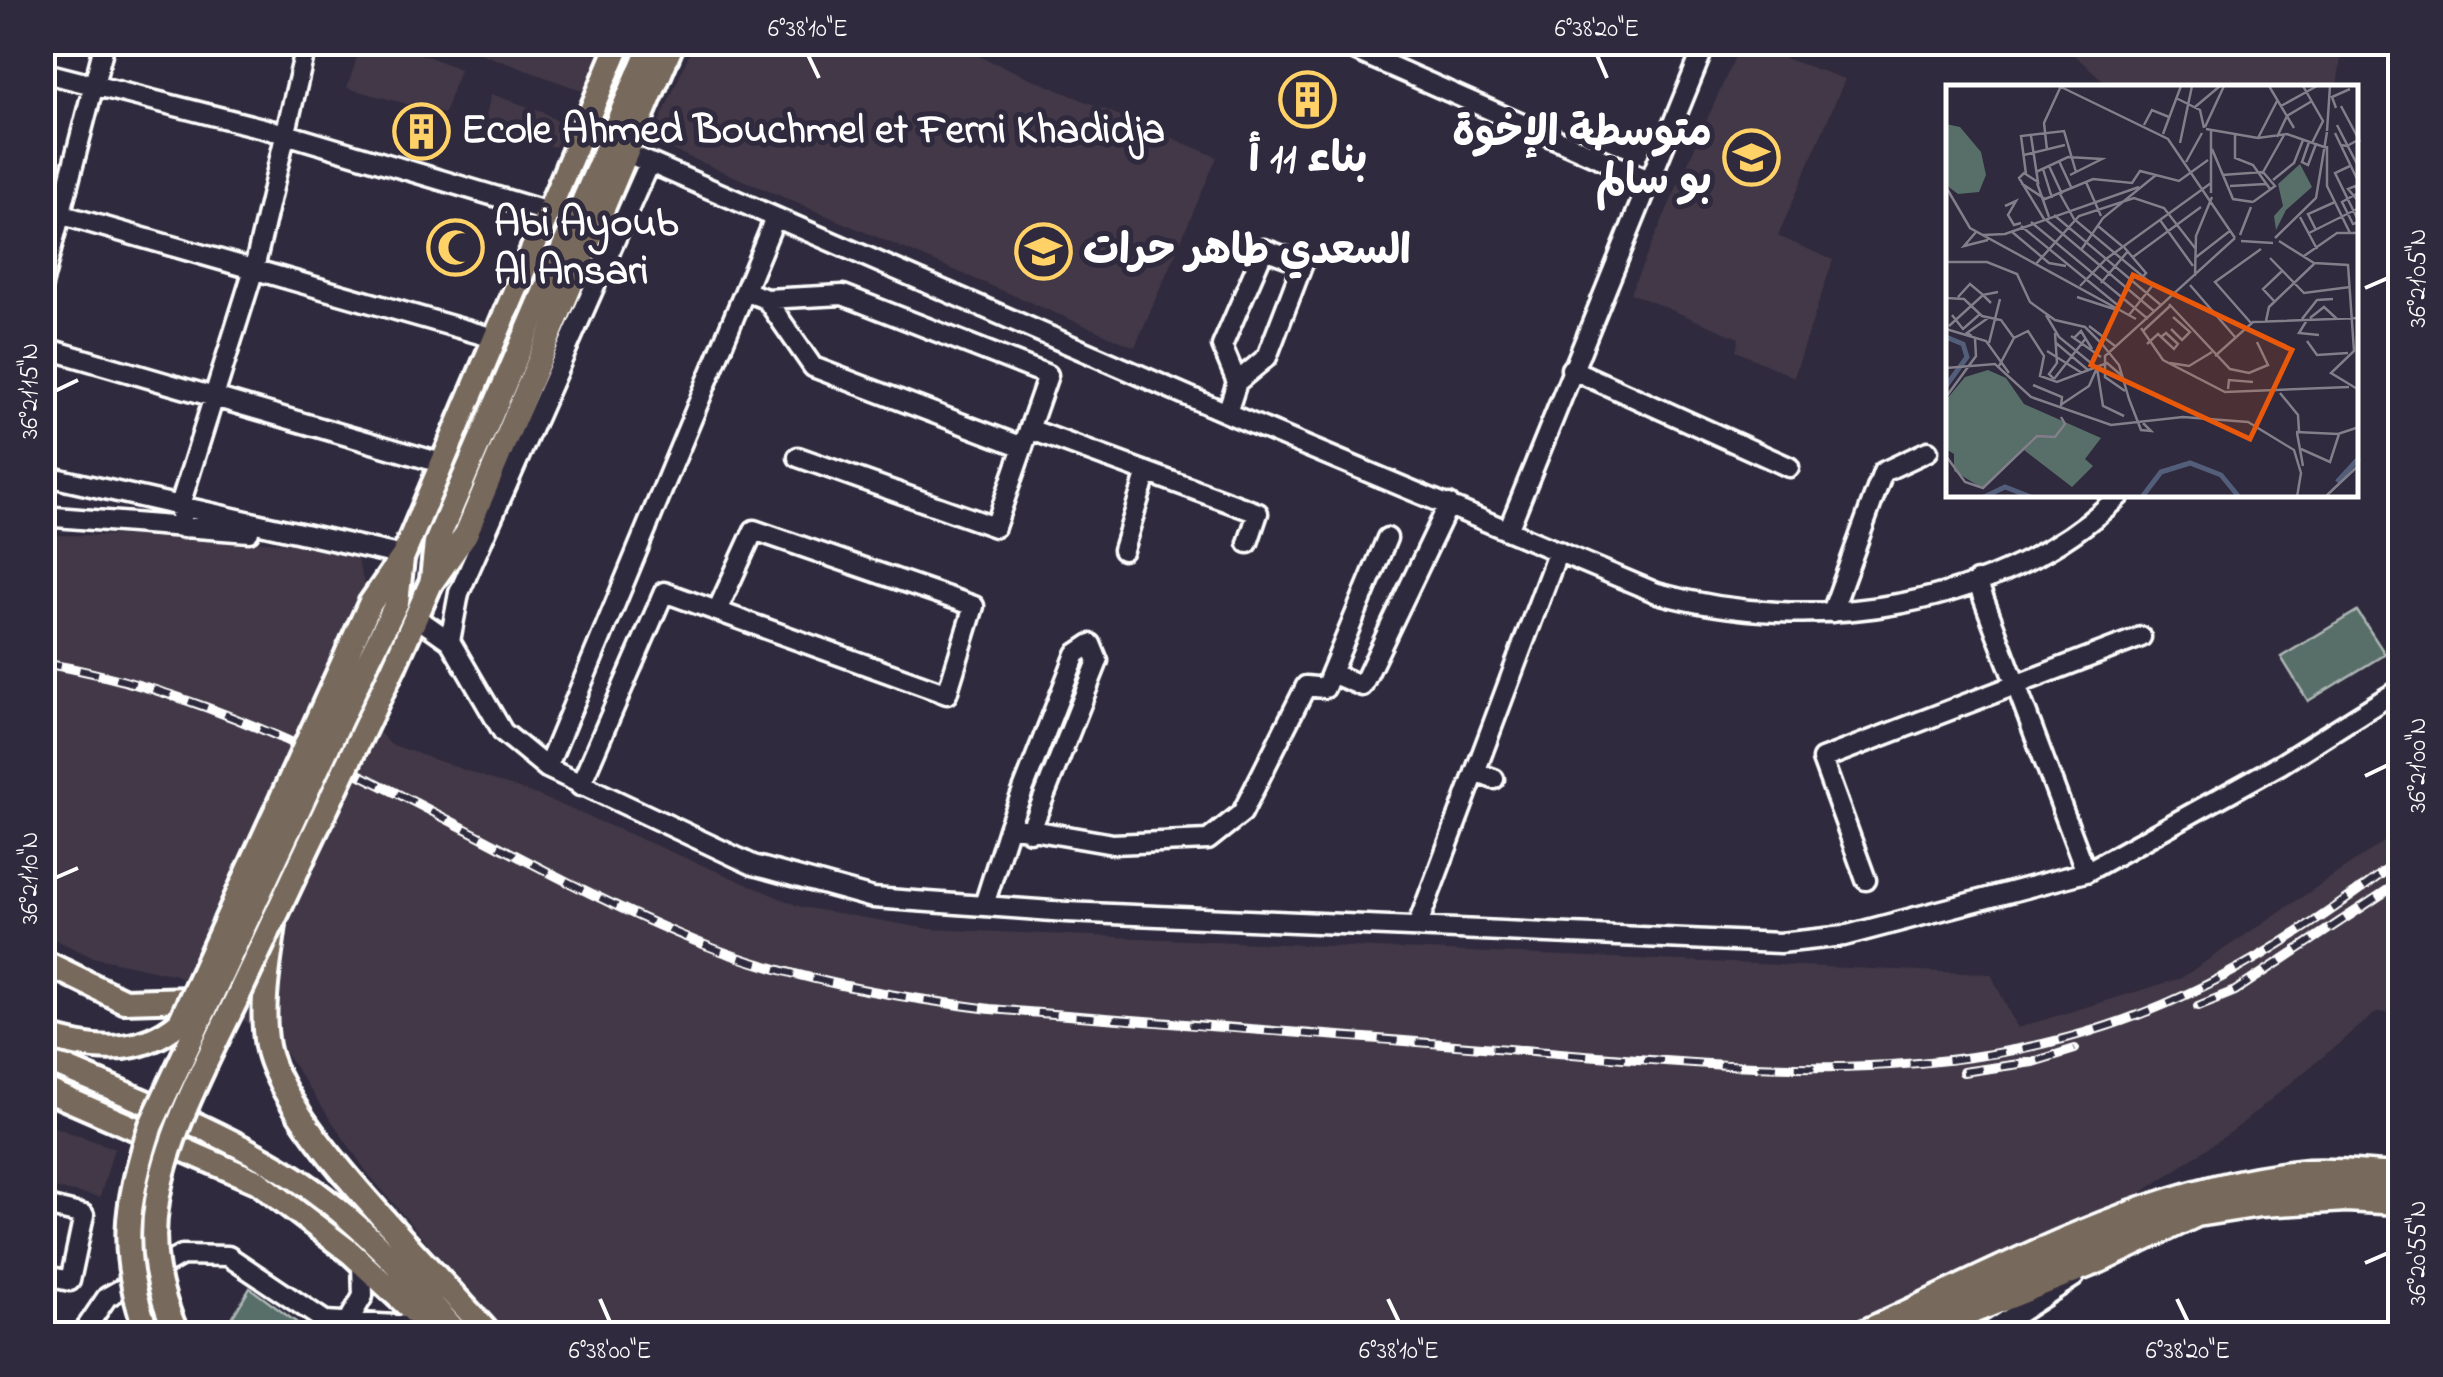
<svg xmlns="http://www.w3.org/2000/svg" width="2443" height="1377" viewBox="0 0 2443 1377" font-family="'Indie Flower','Playpen Sans Arabic',sans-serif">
  <rect width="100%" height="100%" fill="#2f2a3d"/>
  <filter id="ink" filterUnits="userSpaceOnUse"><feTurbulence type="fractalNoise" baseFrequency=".01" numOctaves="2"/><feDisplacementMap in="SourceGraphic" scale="20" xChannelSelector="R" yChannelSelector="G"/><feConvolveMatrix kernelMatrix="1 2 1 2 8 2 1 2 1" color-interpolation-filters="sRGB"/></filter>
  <g filter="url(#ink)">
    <path fill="#423847" d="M362,42l31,1 67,26 -16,45 -97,-26z
      M452,43h151l-20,48z
      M948,43l269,114 -82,190 -484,-206 43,-98z
      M1741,43l104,36 -67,157 55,24 -39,117 -58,-26 3,-13 -109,-45z
      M2060,43h283l-6,45 -226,-1z
      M491,94l52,18 22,14 -10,21 -72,-19z
      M45,535l126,1 159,10 27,13 9,31 -8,120 32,34 152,53 259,110 129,22 1061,45 26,54 164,-50 219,-147v183l-23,-2 -143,118 -164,112 -232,92h-1333l-137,-160 -89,-130 -103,-69 -84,-18 -49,-23z
      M43,1123l71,25 -14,49 -57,-11z"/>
    <path fill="#586e68" stroke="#acb6b4" stroke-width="2.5" d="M2357,611l28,43 -77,47 -27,-44z
      M250,1288l62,46h-90z"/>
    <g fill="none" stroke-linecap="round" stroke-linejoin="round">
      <defs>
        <path id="minor" d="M1336,42l313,138
          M42,72l244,62 262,78
          M627,153l600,260 430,180c154,43 344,17 463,-98
          M42,209l452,129
          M42,285l63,-243
          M745,291l21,8 77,-4 205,80 -53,152 -197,-70
          M766,299l47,68 210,80
          M42,347l399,116
          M1571,369l218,98
          M1227,413l10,-31 30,-25 36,-94 -39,-14 -42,97 15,36
          M1029,429l229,84 -10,30
          M42,475l361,81
          M42,516l207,16
          M183,528l-4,-20 75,-239 53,-227
          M1509,528l197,-486
          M1123,550l24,-78
          M1977,581l109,291
          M1832,612l51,-140 45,-21
          M416,617l34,24 53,91 44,36 206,97 120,33 193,14 714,31 64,-7 242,-64 195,-108 119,-75
          M450,641l9,-48 190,-430
          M1331,673l56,-135
          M547,768l228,-550
          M1475,772l19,7
          M580,786l84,-194 283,102 27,-88 -220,-76 -37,81
          M1009,826l67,-172 15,-10 7,17 -68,171
          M1866,880l-44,-121 319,-122
          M984,905l25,-79 104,18 95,-4 34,-27 64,-127 19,2 6,-15 31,13 87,-182
          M1417,927l141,-376
          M42,1205l42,10 -14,66 -28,-6
          M348,1322l15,-26 -1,-31
          M82,1334l25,-37 75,-42 46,1 97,65 106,6
          M1986,1334l88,-57"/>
        <path id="major" d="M432,579l4,-36 216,-501
          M348,652l22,-48 33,-48 217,-514
          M367,663l30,-61 5,-43
          M395,664l36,-81 35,-49 207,-492
          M274,924c-5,40 -14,82 -7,122 15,79 165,222 222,288
          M42,961l82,40 67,-2
          M42,1058c84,37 172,69 250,118 65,41 117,101 166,158
          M42,1088l216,94 93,71 87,81"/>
        <path id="highway" d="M1919,1330l180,-72 97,-46 64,-10 86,-5 54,3
          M1866,1334c143,-64 285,-146 443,-160 30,-2 62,3 91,4"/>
      </defs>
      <use href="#minor" stroke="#fff" stroke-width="25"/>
      <use href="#major" stroke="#fff" stroke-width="30"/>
      <use href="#highway" stroke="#fff" stroke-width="35"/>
      <use href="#minor" stroke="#2f2a3d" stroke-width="18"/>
      <use href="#major" stroke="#77695c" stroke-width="22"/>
      <use href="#highway" stroke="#77695c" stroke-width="28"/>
      <defs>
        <path id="rail" d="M42,663c236,38 436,188 653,278 95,39 194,55 295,68 172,14 345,27 518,40 198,15 407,41 599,-23 110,-36 202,-97 293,-166
          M2198,1006l37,-15 165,-109
          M1963,1072l70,-10 42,-13"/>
      </defs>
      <use href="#rail" stroke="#fff" stroke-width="10"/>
      <use href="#rail" stroke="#2f2a3d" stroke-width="6" stroke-dasharray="19" stroke-linecap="butt"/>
      <defs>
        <path id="major-bridge" d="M42,1035c49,16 97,22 138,-13l168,-370
          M148,1334c-30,-78 -23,-131 3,-209l216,-462
          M177,1334c-19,-43 -28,-85 -20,-133 10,-67 52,-144 81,-205 52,-111 104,-221 157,-332"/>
      </defs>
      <use href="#major-bridge" stroke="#fff" stroke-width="30" stroke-linecap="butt"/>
      <use href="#major-bridge" stroke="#77695c" stroke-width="22"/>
    </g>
  </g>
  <path fill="none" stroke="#fff" stroke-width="4" d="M808,55l11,23M1597,55l10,23M2365,288l23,-10M55,391l23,-11M2365,776l23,-11M55,878l23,-10M2365,1263l23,-10M600,1299l10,23M1388,1299l11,23M2177,1299l11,23"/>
  <defs>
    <symbol id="building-ring" viewBox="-11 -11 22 22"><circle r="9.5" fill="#2f2a3d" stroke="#ffd166" stroke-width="1.5"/><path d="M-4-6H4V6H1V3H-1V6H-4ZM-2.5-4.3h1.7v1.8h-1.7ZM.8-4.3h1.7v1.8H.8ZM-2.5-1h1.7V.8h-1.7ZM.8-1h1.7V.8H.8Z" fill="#ffd166"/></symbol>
    <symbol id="school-ring" viewBox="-11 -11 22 22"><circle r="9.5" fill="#2f2a3d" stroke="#ffd166" stroke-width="1.5"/><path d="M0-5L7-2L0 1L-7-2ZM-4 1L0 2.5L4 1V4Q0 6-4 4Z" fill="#ffd166"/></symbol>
    <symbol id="mosque-ring" viewBox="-11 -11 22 22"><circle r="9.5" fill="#2f2a3d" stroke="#ffd166" stroke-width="1.5"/><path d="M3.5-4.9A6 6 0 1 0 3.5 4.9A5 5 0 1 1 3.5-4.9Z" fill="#ffd166"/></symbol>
  </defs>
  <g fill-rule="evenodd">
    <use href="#building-ring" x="1276" y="68" width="63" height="63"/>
    <use href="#building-ring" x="390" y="100" width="63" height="63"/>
    <use href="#school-ring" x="1720" y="126" width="63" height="63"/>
    <use href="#mosque-ring" x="424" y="216" width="63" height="63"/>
    <use href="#school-ring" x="1012" y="220" width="63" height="63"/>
  </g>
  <g text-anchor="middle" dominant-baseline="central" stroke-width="10" stroke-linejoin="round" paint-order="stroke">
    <g font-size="42" font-weight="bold" fill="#fff" stroke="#2f2a3d" text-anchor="start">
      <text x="461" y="131">Ecole Ahmed Bouchmel et Ferni Khadidja</text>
      <text x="1712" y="134" text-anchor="end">متوسطة الإخوة<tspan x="1712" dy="48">بو سالم</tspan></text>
      <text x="1308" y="160" text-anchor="middle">بناء 11 أ</text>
      <text x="494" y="224">Abi Ayoub<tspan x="494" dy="48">Al Ansari</tspan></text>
      <text x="1083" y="252">السعدي طاهر حرات</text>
    </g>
  </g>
  <g transform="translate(1946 85)">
    <rect width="412" height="412" fill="#2f2a3d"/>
    <path d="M0,39l14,3 21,25 5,23 -7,17 -21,2 -12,-9zM354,79l12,23 -26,23 -10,20 -2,-14 9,-10 -5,-22zM42,285l18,8 18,26 77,34 -16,21 8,7 -21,21 -48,-37 -42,38 -28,-17v-17l-8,-5v-49l19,-23z" fill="#586e68"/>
    <path fill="none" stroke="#525e7a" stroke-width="5" d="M0,252l17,7 4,13 -21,29M391,397l22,-24M38,412l21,-10 26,10M196,412l19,-25 29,-9 31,12 18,22"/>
    <path fill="none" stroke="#827f8b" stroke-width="2.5" d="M113,1l109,53 67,99M323,1l25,42M357,1l20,35 -11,22M230,13l24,12 4,18M335,21l36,-20M249,22l25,-21M390,23l-4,-11 18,-8M198,40l8,-15 17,7M391,40l22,43M259,42l19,-41M260,44l52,9 29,-4 40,14M381,46l3,-45M389,48l24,50M217,49l18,-48M289,50v23l18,7 17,24M85,51l7,46 -14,-9 -5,5 25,41M331,52l10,-21 25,-15M312,53l19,-37M363,57l-7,20 6,3 8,-21M234,58l12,-57M394,60l7,1 11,-6h1l-18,-34M381,61v40l23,47M266,64l21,50 20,3M101,65l-3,-27 17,-37M78,70l41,-10M113,76l13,28M240,77l16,-29M103,81l13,28M404,81l-15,7 24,49M97,84l9,29M90,87l32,-15 34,2 -32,16M80,89l-5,-38 43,-5 12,41M316,89l22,-39M276,90l41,-3 12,14 -22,16M327,95l21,-17 9,-23M140,97l15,34M75,98l24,16 48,-20 39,4 8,-12 39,10 29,-21M91,98l12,34M284,101l36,-2M0,102l24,41 166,91M265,108v-63M412,108l-16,9 11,22 6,-2M413,108l-4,-7 -7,3 11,13M114,109l14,25 79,66 -24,30M59,121l11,-5 -8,14 6,10 7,-2M108,130l108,91M354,132l17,32M99,134l110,93M214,135l33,46M85,137l117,97M75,141l99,81M152,141l24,20M370,145l-8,-16 27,-12M65,146l38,32 17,3M30,147l-12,14 24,-6M363,148l50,-25M37,150l22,-1 134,-47M294,150l11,-28M329,153l41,-40 11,-66M295,156l32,2M333,156l35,22 34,2 6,86 -23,22 28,17M177,161l23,27 -5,6M135,165l22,-32 53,-43M358,171l33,-23h22M187,172l68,-50M249,173l36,-28M324,173l34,35 46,-6M0,177h41l30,12 13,28 25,18 30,7 17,17 17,21 10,34M89,180l44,-49 55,-18 30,10 31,40M249,191l1,-40 16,-39M155,198l27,-32M244,200l45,52M134,201l26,-27 105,-76M12,212l12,-13 13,11 15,-3M131,212l40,13M0,213l18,1 18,17 19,4 13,18M328,216l-11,-12 19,-18M223,219l61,65 19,4 19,-8 -11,-23M6,230l11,14 17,-15M100,230l13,22 38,31 6,38 21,10M364,233l14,-11 13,12M356,234l15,-19 16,-1M361,235l-8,13 20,2M320,236l3,-14 45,-43M305,238l-36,-41 46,-33M3,241l34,-31 8,8M143,241l26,20M195,243l22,32 62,32 124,-5M0,244l40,12 23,32M225,244l11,11 8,-8 -17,-15M197,246l27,-25M26,251l-5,-3 21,-15M125,251l30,21M128,253l7,-7 11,18M361,256l10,14 31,-2M43,258l11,-44M110,258l32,27M201,259l11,-10 16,15 4,-5 -12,-11 -5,4M101,266l35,22M269,271l38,-34 106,-4M224,278l19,3 23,-14M53,281l15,-28 14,-7 16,25 -4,20 17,6 50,-19 14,12M0,283l49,-4 36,33 80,28 72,-8 65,5 46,28 7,23 -4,24M108,294l-5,-5 8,-11 -2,-30M108,294l32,-41M87,300l29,12 -1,9M282,304l1,-9 24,2M179,306l-20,-14v-21l130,-118M334,308l18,22 1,16M0,312l30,-41 -1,-17M183,314l12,31 10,1 -8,-8M116,319l27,-18 7,-16M350,347l42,2 21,-7M351,348l6,33M355,364l29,13 9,-28M0,371l19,26 18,6 54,-52 18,1 10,-13 -4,-7M379,412l34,-32"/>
    <path fill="#e8590c" fill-opacity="0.15" stroke="#e8590c" stroke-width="5" d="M187,190l159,75 -42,89 -159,-74z"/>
    <rect width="412" height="412" fill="none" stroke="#fff" stroke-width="5"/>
  </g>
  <rect width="2443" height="1377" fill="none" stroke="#2f2a3d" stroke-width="110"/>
  <rect x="55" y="55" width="2333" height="1267" fill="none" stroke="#fff" stroke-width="4"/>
  <g font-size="25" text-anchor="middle" fill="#fff">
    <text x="808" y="36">6°38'10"E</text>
    <text x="1597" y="36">6°38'20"E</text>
    <text transform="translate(2416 278) rotate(-90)" y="9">36°21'05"N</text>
    <text transform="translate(28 391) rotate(-90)" y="9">36°21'15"N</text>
    <text transform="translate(2416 765) rotate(-90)" y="9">36°21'00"N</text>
    <text transform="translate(28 878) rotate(-90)" y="9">36°21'10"N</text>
    <text transform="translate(2416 1253) rotate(-90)" y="9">36°20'55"N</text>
    <text x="610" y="1358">6°38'00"E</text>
    <text x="1399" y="1358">6°38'10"E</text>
    <text x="2188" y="1358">6°38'20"E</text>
  </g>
</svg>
